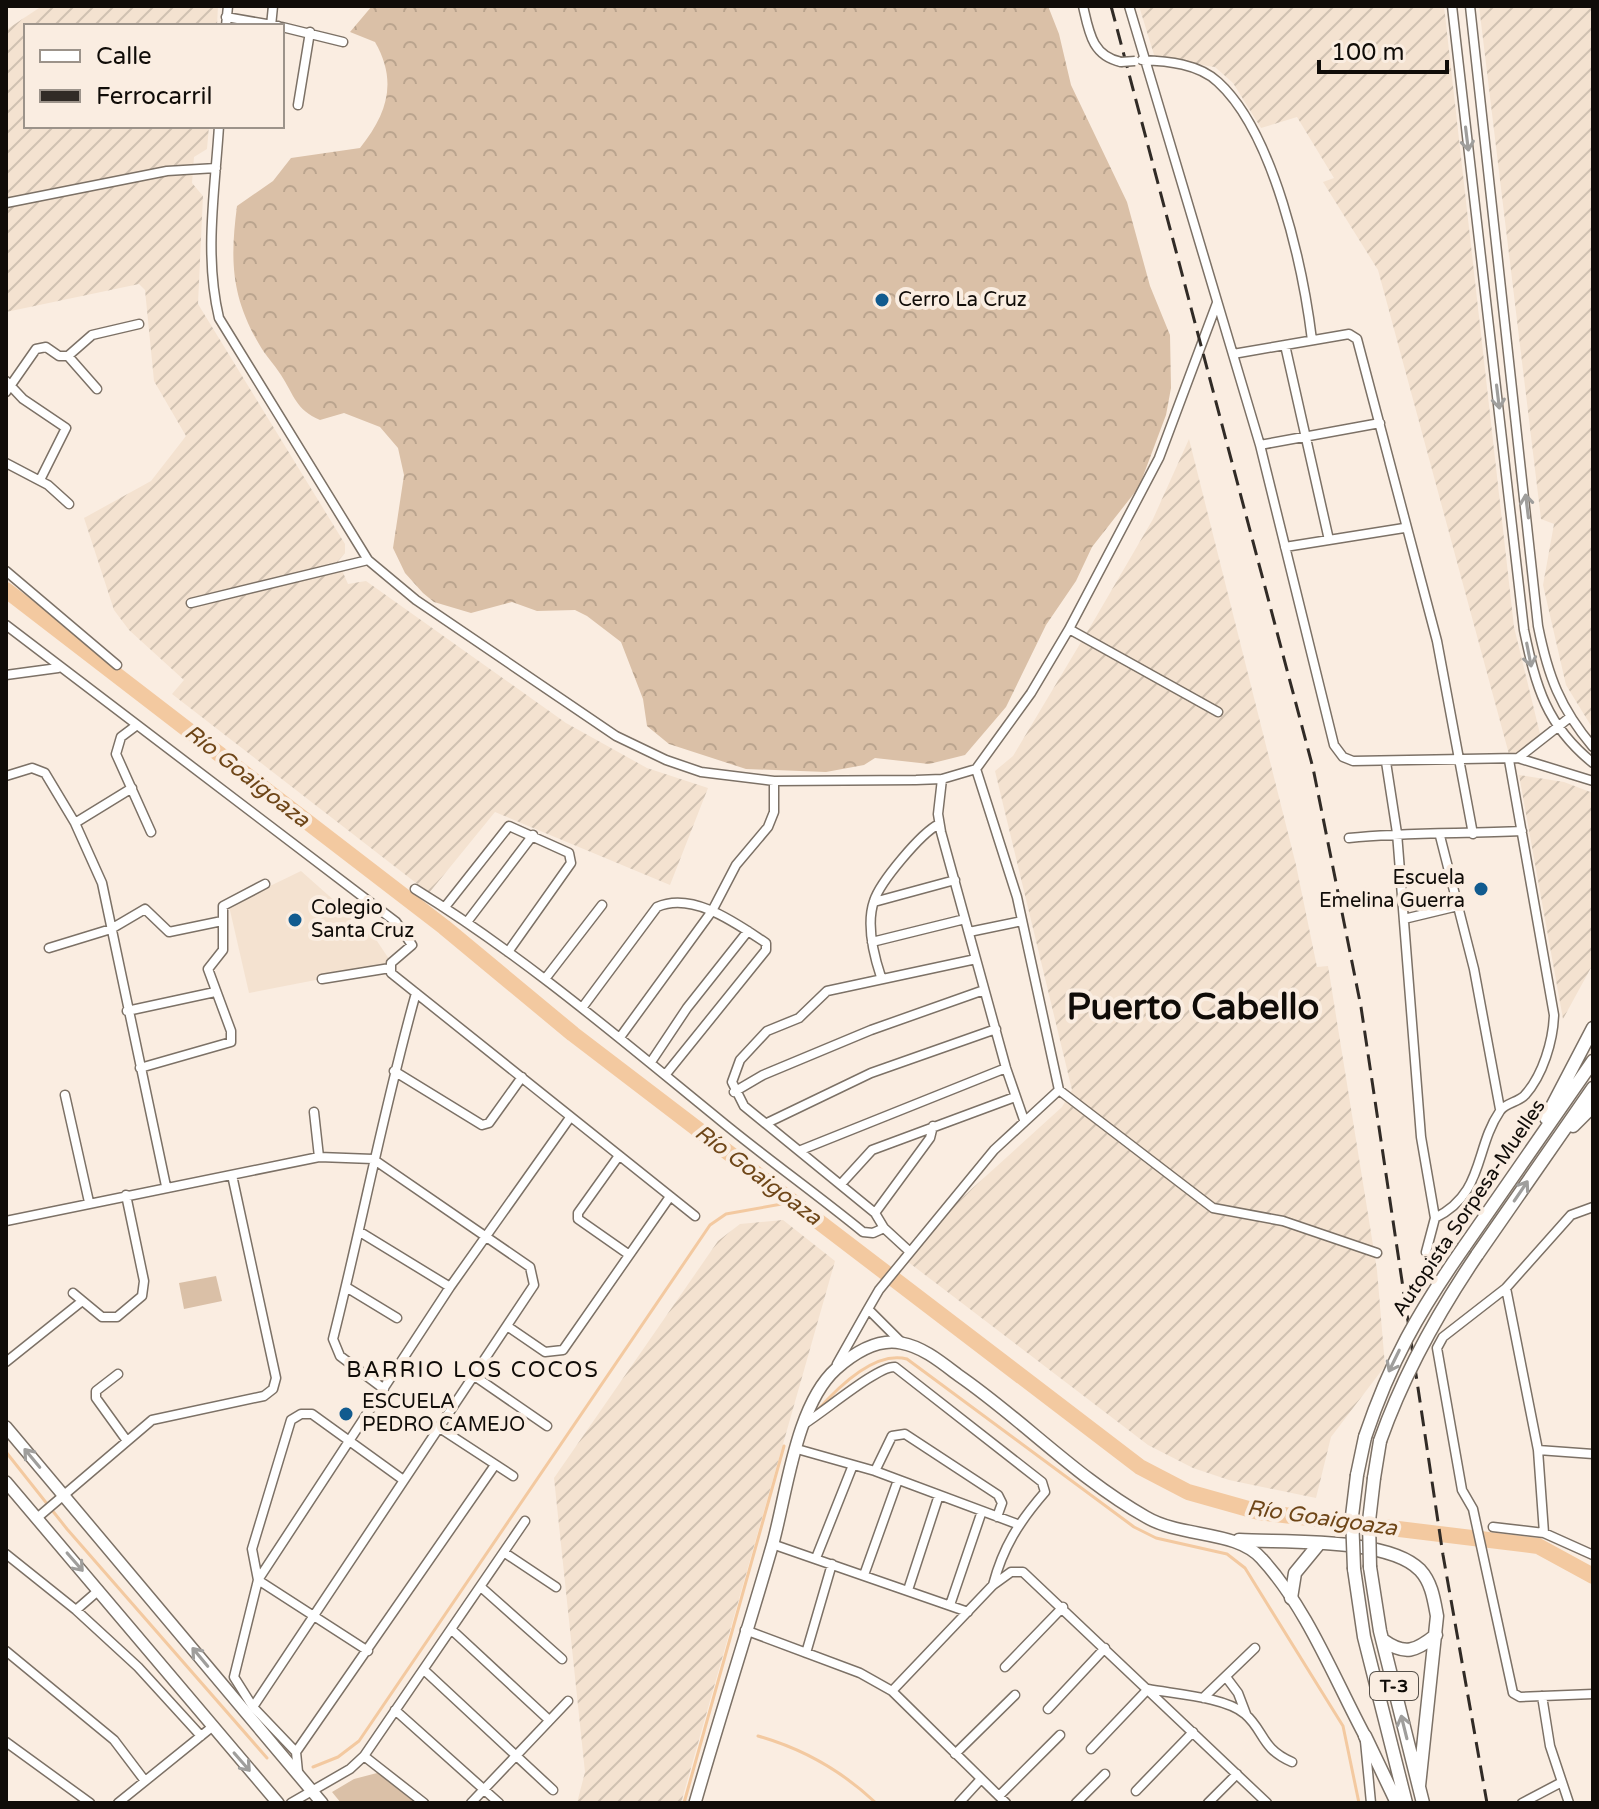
<svg xmlns="http://www.w3.org/2000/svg" width="1599" height="1809" viewBox="0 0 1599 1809" font-family="'Varela Round',sans-serif">
  <defs>
    <pattern id="industrial-furrows" width="10" height="10" patternUnits="userSpaceOnUse" patternTransform="scale(2)"><rect width="10" height="10" fill="#f4e2d0"/><path d="M-1 1l2-2M0 10L10 0M9 11l2-2" fill="none" stroke="#d0c1b1"/></pattern>
    <pattern id="forest-crowns" width="20" height="18" patternUnits="userSpaceOnUse" patternTransform="scale(2)"><rect width="20" height="18" fill="#dac0a7"/><path d="M2 6a3 3 0 1 1 6 0M12 15a3 3 0 1 1 6 0" fill="none" stroke="#baa48e"/></pattern>
  </defs>
  <rect width="100%" height="100%" fill="#faede1"/>
  <path fill="#f4e2d0" d="M301,871l72,64 20,30 -144,28 -20,-87z"/>
  <path fill="url(#industrial-furrows)" d="M42,6h176l-1,20h-191v100h183l-2,23 -13,8 -2,26 11,13 -5,108 147,240v9l-7,8 10,23 18,-3 200,142 81,45 61,20 -38,97 -175,-73 -66,81 -257,-199 12,-14 -55,-50 -15,-20 -30,-92 67,-37 35,-45 -32,-55 -9,-91 -6,-6 -133,28v-282z
    M1139,6h305l70,621 27,111 -8,10 -23,10 -132,-488 -55,-88 11,-4 -37,-61 -36,11 -28,-45 -18,-16 -60,-9z
    M1479,6h114v723l-27,-44 -23,-100 11,-61 -13,-5z
    M1189,439l107,426 21,102 11,-1 49,304 8,96 -54,71 -15,61 -87,-18 -36,-12 -45,-23 -249,-190 163,-148 10,-17 -77,-319 18,-15 83,-139 57,-98z
    M1519,775l45,7 29,11v171l-30,55z
    M783,1220l52,41 -154,542h-104l8,-31 -31,-294 164,-237 22,-17z"/>
  <path fill="url(#forest-crowns)" d="M372,6h676l11,28 12,51 56,117 23,84 20,49 1,53 -5,27 -27,72 -47,60 -16,34 -30,44 -40,82 -41,48 -36,9 -54,-6 -11,7 -38,7 -80,-3 -77,-25 -22,-18 -4,-27 -22,-57 -34,-26 -12,-6 -38,1 -25,-9 -41,11 -37,-11 -11,-9 -18,-20 -12,-25 11,-73 -6,-27 -18,-21 -36,-14 -24,7c-24,-10 -26,-25 -39,-45 -7,-11 -16,-20 -22,-31 -28,-48 -29,-84 -22,-138l36,-25 18,-23 69,-10c27,-34 38,-66 15,-106l-25,-10z"/>
  <path fill="#dac0a7" d="M216,1276l6,25 -38,8 -5,-26z
    M377,1773l9,3 31,27h-76l-9,-11 22,-13z"/>
  <g fill="none" stroke-linecap="round" stroke-linejoin="round">
    <path stroke="#f3c9a0" stroke-width="3" d="M816,1412c21,-24 58,-62 91,-53l227,168 22,11 71,16 18,14 98,158 16,77
      M6,1452l61,77 200,229
      M758,1736c46,13 83,34 118,67
      M313,1767l25,-10 21,-16 351,-516 16,-11 67,-12
      M684,1803l100,-357"/>
    <path stroke="#f3c9a0" stroke-width="16" d="M6,590l438,337 129,107 567,433 48,25 71,20 279,34 55,30"/>
    <defs>
      <path id="minor" d="M1083,6c6,26 9,50 38,56
        M1129,6l131,439 74,300 9,12 10,4 165,-3 75,23
        M1452,6l72,624c12,57 22,95 69,133
        M1470,6l68,620c10,50 22,82 55,121
        M226,17l52,9
        M226,26l2,-20
        M271,26l2,-20
        M282,27l61,15
        M1142,60c26,1 57,4 76,22 56,51 85,185 94,258
        M298,105l12,-73
        M219,126c-4,64 -15,129 0,192l149,242 48,40 200,136 50,24 35,12 73,9 142,-1 26,-1 34,-10 55,-76 38,-64 90,-171 58,-155
        M6,203l161,-32 49,-3
        M1285,345l44,195
        M1233,354l116,-20 8,5 80,302 36,193
        M68,356l29,33
        M6,381l17,18 43,29 -26,52
        M6,392l30,-43 10,-2 13,9h9l24,-21 47,-11
        M1260,445l120,-22
        M6,463l42,22 21,19
        M1285,547l119,-19
        M6,571l111,94
        M191,603l177,-43
        M6,625l390,297 16,23 -21,18v10l304,243
        M1069,629l149,83
        M6,675l52,-7
        M137,725l-16,12 -5,17 35,78
        M1518,758l51,-40
        M1386,762l11,71 24,304 14,81 -9,34
        M976,769l41,128 42,193 154,118 70,13 94,32
        M6,776l26,-8 13,5 30,50 27,60 64,303
        M942,779l-4,35 3,18 65,236 18,52
        M75,823l57,-35
        M1440,836l34,133 26,140
        M1349,838c58,-6 115,-4 173,-7
        M415,889c107,66 203,148 300,227 48,40 99,76 148,116l10,1 11,-5
        M874,902l81,-22
        M445,907l64,-81 60,27 2,10 -63,89
        M1404,919l54,-13
        M467,922l66,-87
        M969,932l53,-11
        M872,942l93,-23
        M49,948l62,-19 34,-20 24,23 53,-11
        M881,977c-7,-21 -15,-53 -7,-76 6,-19 47,-68 65,-77
        M322,979l68,-11
        M545,979l57,-74
        M582,1008l75,-101c36,-16 80,17 109,36v7l-100,124
        M127,1011l88,-19
        M621,1036l91,-125 24,-46 32,-38 6,-15v-31
        M651,1062l36,-54 61,-77
        M140,1068l91,-26v-11l-23,-62 15,-19v-44l42,-22
        M394,1071l88,54 7,-2 33,-46
        M734,1092l29,-17 108,-45 113,-40
        M65,1095l24,107
        M314,1112l5,45
        M767,1123l104,-50 125,-44
        M801,1150l205,-82
        M618,1157l-40,56v6l50,35
        M841,1184l31,-34 143,-53
        M1593,1207l-22,8 -65,73 -63,49 -6,11 25,142 11,19 40,184 7,4 73,-3
        M875,1213l55,-75 3,-12
        M1435,1218c50,-25 39,-69 65,-107 5,-8 19,-9 25,-16 18,-20 28,-54 29,-80l-45,-255
        M6,1221l313,-64 54,2 157,108 4,18 -281,422
        M360,1232l90,55
        M909,1251l-25,-23 -9,-15 -131,-107 -12,-24 8,-22 27,-29 32,-13 28,-27 149,-32
        M346,1287l51,31
        M1506,1288l32,162 6,83
        M73,1293l29,24h15l25,-21 2,-15 -18,-86
        M507,1326l38,26 18,-2 106,-152
        M901,1342l-33,-33 11,-19 115,-140 65,-60
        M6,1362l75,-60
        M837,1364l31,-55
        M118,1374l-22,17v7l31,43
        M473,1375l74,51
        M384,1389l-44,-33 -7,-17c29,-115 51,-232 83,-346
        M804,1424c20,-12 75,-59 91,-57l147,115 3,10c-26,30 -42,55 -52,93
        M438,1427l75,49
        M797,1449l78,22 142,53
        M1538,1450l55,4
        M875,1471l17,-35 13,-2 93,61 4,8 -5,14
        M37,1518l115,-98 112,-24 9,-7 3,-11 -44,-203
        M1493,1527l51,6 49,22
        M772,1544l196,68
        M505,1553l51,34
        M6,1554l70,56 62,57 63,69
        M816,1558l37,-93
        M864,1575l34,-95
        M482,1588l80,71
        M908,1590l31,-95
        M950,1605l32,-94
        M76,1610l23,-20
        M745,1630l115,43 32,18 114,112
        M453,1631l96,89
        M6,1651l108,89 31,41
        M368,1651l-110,-71 -6,-31 39,-129 10,-6h11l90,65
        M806,1653l26,-89
        M1005,1667l58,-60
        M424,1670l129,120
        M1226,1677l12,16 8,21
        M892,1691l101,-106 18,-13h12l244,231
        M1542,1696l8,50 19,57
        M1203,1698l52,-50
        M1048,1709l57,-61
        M395,1710l104,93
        M1365,1741l6,62
        M6,1742l84,61
        M1091,1749l57,-60c26,5 77,8 97,25 19,16 16,35 47,48
        M296,1752l199,-287
        M955,1754l60,-59
        M364,1756l60,47
        M298,1772l-2,-20 -43,-45 -19,-30 24,-97 192,-293 119,-168
        M1136,1791l57,-59
        M999,1796l61,-61
        M118,1803l94,-76
        M291,1803l59,-34 14,-13 161,-235
        M471,1803l97,-102
        M959,1803l22,-24
        M1076,1803l29,-29
        M1208,1803l29,-29
        M1522,1803l40,-21"/>
      <path id="secondary" d="M6,1427l316,376
        M6,1482l272,321
        M695,1803c25,-87 53,-173 78,-260 14,-51 23,-138 63,-174 17,-15 40,-31 65,-26 22,4 40,19 57,32 64,44 120,104 188,142 36,21 91,13 116,42 45,49 72,119 103,177"/>
      <path id="primary" d="M1546,1118l47,-90
        M1573,1126l20,-20
        M1464,1247l129,-186
        M1477,1255l116,-167
        M1357,1475l8,-38
        M1374,1478l6,-37
        M1239,1540c45,3 149,-3 181,30 12,13 14,30 17,46l-18,170
        M1370,1567l10,64 43,172
        M1354,1569l10,68 42,166
        M1291,1598l4,-25 23,-28
        M1383,1640c22,16 33,11 53,-5
        M1365,1736l32,67"/>
    </defs>
    <use href="#minor" stroke="#7c7166" stroke-width="11"/>
    <use href="#secondary" stroke="#7c7166" stroke-width="14"/>
    <use href="#primary" stroke="#7c7166" stroke-width="15"/>
    <use href="#minor" stroke="#fff" stroke-width="8"/>
    <use href="#secondary" stroke="#fff" stroke-width="11"/>
    <use href="#primary" stroke="#fff" stroke-width="12"/>
    <path stroke="#312b26" stroke-width="3" stroke-dasharray="16 8" stroke-linecap="butt" d="M1111,6l202,762 48,239 82,548 44,248"/>
    <defs>
      <path id="minor-bridge" d="M1121,62l14,-1"/>
      <path id="primary-bridge" d="M1365,1437c26,-77 53,-124 99,-190
        M1380,1441c24,-68 57,-127 97,-186
        M1370,1567l-1,-46 5,-43
        M1354,1569l-2,-53 5,-41"/>
    </defs>
    <use href="#minor-bridge" stroke="#7c7166" stroke-width="11" stroke-linecap="butt"/>
    <use href="#primary-bridge" stroke="#7c7166" stroke-width="15" stroke-linecap="butt"/>
    <use href="#minor-bridge" stroke="#fff" stroke-width="8"/>
    <use href="#primary-bridge" stroke="#fff" stroke-width="12"/>
  </g>
  <defs><path id="oneway-shaft" d="M-6 0H5M1.5-3L5.5 0L1.5 3" fill="none" stroke-width="1.6" stroke-linecap="round" stroke-linejoin="round" transform="scale(2)"/></defs>
  <g stroke="#9f9e9c">
    <use href="#oneway-shaft" transform="translate(1467 139) rotate(83)"/>
    <use href="#oneway-shaft" transform="translate(1498 397) rotate(83)"/>
    <use href="#oneway-shaft" transform="translate(1527 506) rotate(-97)"/>
    <use href="#oneway-shaft" transform="translate(1529 655) rotate(79)"/>
    <use href="#oneway-shaft" transform="translate(1521 1191) rotate(-56)"/>
    <use href="#oneway-shaft" transform="translate(1394 1361) rotate(116)"/>
    <use href="#oneway-shaft" transform="translate(32 1458) rotate(-130)"/>
    <use href="#oneway-shaft" transform="translate(75 1562) rotate(49)"/>
    <use href="#oneway-shaft" transform="translate(200 1657) rotate(-130)"/>
    <use href="#oneway-shaft" transform="translate(1404 1727) rotate(-104)"/>
    <use href="#oneway-shaft" transform="translate(242 1762) rotate(49)"/>
  </g>
  <g fill="#115b8f" stroke="#faede1" stroke-width="3">
    <circle cx="882" cy="300" r="8"/>
    <circle cx="1481" cy="889" r="8"/>
    <circle cx="295" cy="920" r="8"/>
    <circle cx="346" cy="1414" r="8"/>
  </g>
  <g text-anchor="middle" dominant-baseline="central" stroke-width="8" stroke-linejoin="round" paint-order="stroke">
    <rect fill="#faede1" stroke="#565049" stroke-width="2" x="1370" y="1672" width="48" height="28" rx="6"/>
    <g font-size="18" font-weight="bold" fill="#100c08">
      <text x="1394" y="1686">T-3</text>
    </g>
    <g font-size="20" fill="#100c08" stroke="#faede1" text-anchor="start">
      <text x="898" y="300">Cerro La Cruz</text>
      <text x="1465" y="878" text-anchor="end">Escuela<tspan x="1465" dy="23">Emelina Guerra</tspan></text>
      <text x="311" y="908">Colegio<tspan x="311" dy="23">Santa Cruz</tspan></text>
      <text x="362" y="1402">ESCUELA<tspan x="362" dy="23">PEDRO CAMEJO</tspan></text>
    </g>
    <g font-size="20" fill="#100c08" stroke="#faede1">
      <text transform="translate(1469 1208) rotate(-56)">Autopista Sorpesa-Muelles</text>
    </g>
    <g font-size="22" font-style="italic" fill="#6e4618" stroke="#faede1">
      <text transform="translate(247 776) rotate(38)">Río Goaigoaza</text>
      <text transform="translate(758 1175) rotate(37)">Río Goaigoaza</text>
      <text transform="translate(1322 1518) rotate(8)">Río Goaigoaza</text>
    </g>
    <g font-size="22" letter-spacing="2" fill="#100c08" stroke="#faede1">
      <text x="473" y="1370">BARRIO LOS COCOS</text>
    </g>
    <g font-size="36" font-weight="bold" fill="#100c08" stroke="#faede1">
      <text x="1193" y="1007">Puerto Cabello</text>
    </g>
  </g>
  <rect width="1599" height="1809" fill="none" stroke="#100c08" stroke-width="16"/>
  <rect x="24" y="24" width="260" height="104" fill="#faede1" stroke="#9c938a" stroke-width="2"/>
  <rect x="40" y="50" width="40" height="12" fill="#ffffff" stroke="#9c938a" stroke-width="2"/>
  <text x="96" y="64" font-size="24" fill="#100c08">Calle</text>
  <rect x="40" y="90" width="40" height="12" fill="#312b26" stroke="#9c938a" stroke-width="2"/>
  <text x="96" y="104" font-size="24" fill="#100c08">Ferrocarril</text>
  <path d="M1319 60v12h128v-12" fill="none" stroke="#100c08" stroke-width="4"/>
  <text x="1331" y="60" font-size="24" fill="#100c08" stroke="#faede1" stroke-width="6" paint-order="stroke">100 m</text>
</svg>
